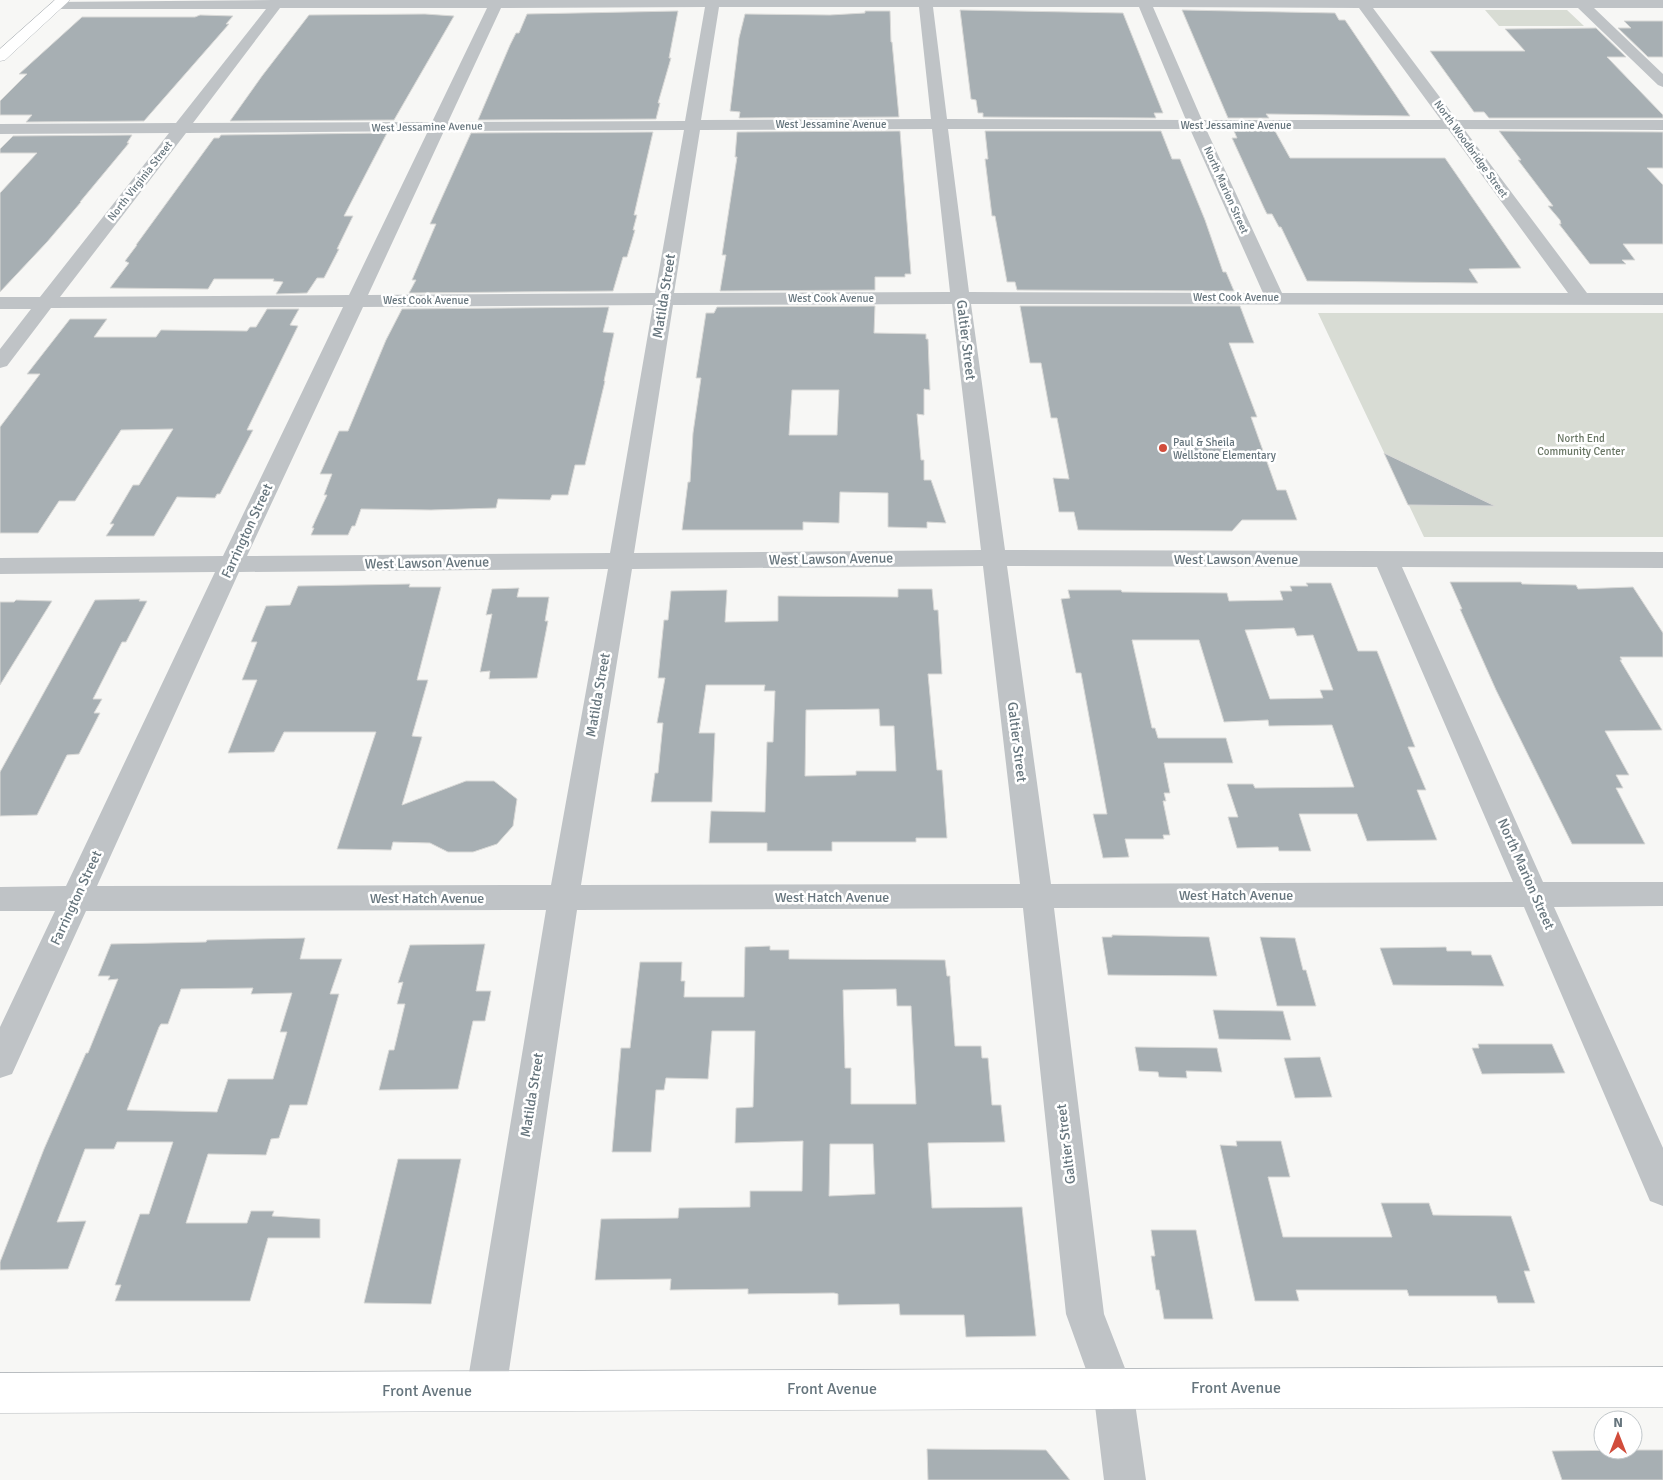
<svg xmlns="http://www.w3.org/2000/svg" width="1663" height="1480" viewBox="0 0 1663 1480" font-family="Signika,sans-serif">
  <rect width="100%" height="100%" fill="#f7f7f5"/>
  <path fill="#d8dcd4" d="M1485,10h82l17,16h-85z
    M1318,313h345v224h-239z"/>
  <path fill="#a7afb3" stroke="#d9d9d7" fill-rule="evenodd" d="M960,10l163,3 40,100h-9l2,5 -173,-1v-4h-5l-2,-13 -5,-1z
    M1182,10l153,3 4,7h6l65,96 -144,-2 3,4h-41z
    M678,11l-9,47h2l-13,45h2l-4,16 -178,1 32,-75 6,-12h3l8,-19z
    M865,11h25l1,31h1l7,75 -160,1 1,-6 -10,-1 9,-73 6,-24 85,1 35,-2z
    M425,14l29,2 -60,104 -164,1 32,-45 47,-61z
    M200,15l33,1 -7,8h3l-85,97 -118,1 6,-7h-32v-14l27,-27h-8l63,-57h113z
    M1624,21h39v36h-15l-30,-29h13z
    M1596,28l30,29h-19l56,58v3h-174l-5,-6h-10l-44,-61h95l-20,-22z
    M900,131l11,143h-6v3h-30v13l-155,1 6,-36h-4l15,-98h-2l2,-25z
    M985,131h176l11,28h8l25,61 18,52h3l8,19 -217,-1 -2,-8h-8l-12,-66h-3l-7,-57h3z
    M1234,131h41l15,27h155l76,110 -52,1 9,14 -171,-2 -26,-54h-2l-7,-13h-5l-3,-6 -32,-70h5z
    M1499,131l164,1v36h-16l16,17v59h-40l12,16h-13l4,4h-36l-31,-40h2l-1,-4 -12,-14h5l-35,-46h3z
    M653,132l-19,83h3l-4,15h2l-8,27h-4l-10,34 -204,2 7,-13h-4l24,-56h-6l41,-91z
    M387,133l-43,83h9l-16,33h2l-15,29h-7l-10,15 -31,1 7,-12 -10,-1 1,-2h-60l-6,10 -98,-1 19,-25 -4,-2 12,-16h-1l78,-107h5l2,-3z
    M132,135l-5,8h2l-49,59h1l-34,40 -47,50v-99l37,-40h-37v-4l13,-13z
    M875,306l-1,27 52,1v5h2l2,51 -6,-1v26l-7,-1 4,46h3v20h7l15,43 -19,-1v6l-39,-1v-34l-48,-1 -1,31 -36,-1v8h-121l6,-48h2l3,-49 8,-55h-5l10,-65h8l3,-6zM792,390h47l-2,45h-48z
    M1020,306h220l14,37h-25l28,74h-6l26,73h9l11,30h-55l-10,11 -154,-1 -4,-18h-15l-6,-34 16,1 -12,-61h-6l-10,-55h-11z
    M609,307l-6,25 11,1 -10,48h1l-20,84h-10l-7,30h-16l-2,5 -52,-1 -2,9 -65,2 -70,-1 -6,17h-3l-4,9h-37l3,-7h-2l15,-33h-3l8,-21h-12l19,-43h9l38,-91 16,-31z
    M267,309h32l-9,16 8,1 -51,104h6l-33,64h-3l-2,4 -38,-1 -23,39h-48l8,-12h-4l23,-39h6l34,-56 -52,1 -46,71h-16l-21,32h-38v-106l40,-53h-13l43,-55h37l-13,18h62l5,-7 86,1 3,-4h6z
    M1384,453l111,53 -87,-1z
    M1450,582h71l1,2 54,1 2,4 55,-2 30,46v24h-43l2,3h-2l42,70 -57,1 24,44h-13l7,13h-7l29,56h-73l-76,-154 -36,-81h2z
    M1306,583h25l27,68h19l38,96h-7l18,43h-9l20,50 -70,1 -10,-27h-58l12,37h-32l-1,-4 -41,1 -9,-31h10l-11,-33h26l2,4 99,-1 -22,-62 -63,1 -1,-6 -44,2 -25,-82h-67l20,88h3l3,10h68l7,25h-69l6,30h-6l2,8h-3l7,34h-7l1,4h-39l4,18 -26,1 -10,-44h14l-26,-141h-5l-15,-74 9,-1 -2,-8h53l1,2 105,1 2,8 54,-1 -3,-9h12l-2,-5h18zM1294,628l3,8 16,-1 20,55h-13l3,8 -53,1 -25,-69z
    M410,584l-1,3h32l-24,93h11l-16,56 10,1 -20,68 64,-24h28l23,18 -4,27 -16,18 -24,8h-25l-18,-9 -37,-1 -2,8 -54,-1 39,-117h-92l-10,20 -46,1 29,-73h-15l15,-38h-6l15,-36 24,-1 8,-19z
    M519,588l-2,9h32l-4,24h3l-11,57 -48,1 1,-8 -10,1 12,-58 -6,1 6,-26z
    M898,589h34l2,21h4l4,64h-14l9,96h5l5,68h-31v4h-84v9h-65v-8h-58l2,-32 54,1 2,-70h6l2,-51h-11l1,-6h-59l-7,48h16l-3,69h-61l4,-29h3l5,-50h-6l8,-45h-7l6,-58h4l3,-29 56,-1 -2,32 53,-1v-25l120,1zM879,709l1,17h14l2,45h-40v4l-51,1 1,-66z
    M140,599l-1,2h8l-21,41h-4l-29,57h9l-8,14h6l-21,41 -12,1 -30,60 -37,1v-44l95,-172z
    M16,600l36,1 -52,84v-83h14z
    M1112,935l97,2 8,39 -109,-1 -6,-38h10z
    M1260,937l35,1 8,32h3l10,36h-39z
    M305,938l-5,21h42l-12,35h9l-32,111h-17l-11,33 -8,1 -5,16 -58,-1 -22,69h61l4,-12h23l-2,5 48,3v19h-52l-18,63h-135l6,-16h-6l25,-71h9l24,-72h-56l-3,7h-29l-28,73 29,-1 -18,48 -68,1v-8l44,-113 42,-96h2l30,-74 -10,1 2,-4h-12l13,-32 95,-2 1,-2zM253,988l-2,6 41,-1 -12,39h7l-14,47h-45l-11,33 -90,-2 32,-83 2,-3h7l13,-35z
    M485,944l-9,47h15l-6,30h-12l-15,68 -79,1 10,-40h5l11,-46h-8l6,-22 -5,1 12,-38z
    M770,946v4h19v9l156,1 2,16h3v6l5,64h26l1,12h6l4,47h9l4,37 -77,1 4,65 90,-1 14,129 -70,1 -2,-22h-64l-1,-11 -61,1v-11l-4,-1 -86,1v-5l-78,1 1,-11 -76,1 6,-61 77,-1 1,-10 71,-1v-16h52l1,-50 -68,2 1,-35 17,-1 2,-76h-43l-4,48 -42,-1 -2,12h-8l-5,62h-39l9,-104h9l10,-86h42l-1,19h4l-1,16h60l1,-50zM896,989l1,17h14l5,98h-65v-36h-6l-2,-78zM830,1144h43l2,50 -46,2z
    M1446,947l1,4h24l1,4h19l13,31 -111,-1 -13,-37z
    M1213,1010l70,1 8,29 -72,-1z
    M1478,1044h74l13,29 -83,1 -10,-26h7z
    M1135,1047l82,1 5,24 -36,-1 1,7 -28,-1 -1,-5 -19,-1z
    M1320,1057l12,40 -37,1 -11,-40z
    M1236,1141h45l9,36h-22l15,60h109l-11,-34h48l4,12 78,1 19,55h-6l11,32h-37l-2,-7h-87l-2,-6h-111l3,11h-44l-35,-156 17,1z
    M398,1159h63l-30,145 -67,-1z
    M1151,1230h45l17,89h-49l-5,-29h-3l-5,-34h4z
    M927,1449l119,1 24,30h-142z
    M1633,1450h30v30h-101l-10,-29z"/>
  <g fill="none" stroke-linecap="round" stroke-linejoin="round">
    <defs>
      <path id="secondary" d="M55,0h15l-65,60 -5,1v-12z
        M1663,1367v40l-1663,6v-40z"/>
    </defs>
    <use href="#secondary" stroke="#b2b7bb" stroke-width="1"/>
    <path fill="#bfc3c6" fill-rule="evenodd" d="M273,0h1390v8h-69l69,66v13l-5,-2 -80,-77h-205l84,112h206v10l-199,-1 123,164h76v12l-692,-1 34,246 658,2v16l-261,-1 141,315h120v24l-109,1 109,241v58l-13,-5 -126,-294 -470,1 50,406 29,75 13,91h-42l-11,-91 -27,-75 -43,-406 -446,2 -71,481 -6,14 -14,6 -14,-6 -6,-14 80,-481 -460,1 -74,163 -12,4v-51l55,-116h-55v-24l66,-1 149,-314 -215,2v-16l223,-2 120,-249 -292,1 -44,58 -7,2v-19l31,-40h-31v-12h40l129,-164 -169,1v-10l176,-1 90,-114h-209l-5,-1 -2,-3 2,-3zM705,7l-20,114 -237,1 53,-114zM719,7h200l12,112 -230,1zM933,7h206l47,113 -239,-1zM1153,7l206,1 82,112h-239zM280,8h207l-55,114 -239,1zM932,129l18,163 -276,1 26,-163zM948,129h242l73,164 -294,-1zM1206,129h242l120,164h-286zM684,130l-29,163 -287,2 76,-164zM428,131l-79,164 -289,2 126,-164zM952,304l29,246 -347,3 39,-248zM653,305l-43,248 -363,3 116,-249zM983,566l37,318 -439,1 51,-316zM1007,566l370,1 136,315 -462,2zM608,569l-57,316 -454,1 142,-314z"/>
    <use href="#secondary" fill="#fff" fill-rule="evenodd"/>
  </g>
  <circle fill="#d14c3b" stroke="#fff" stroke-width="2" cx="1163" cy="448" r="5"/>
  <g text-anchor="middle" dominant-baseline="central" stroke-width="5" stroke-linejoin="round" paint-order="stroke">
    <g font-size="11" fill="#66757d" stroke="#fff">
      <text x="831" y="124">West Jessamine Avenue</text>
      <text x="1236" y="125">West Jessamine Avenue</text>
      <text transform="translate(427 127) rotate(-1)">West Jessamine Avenue</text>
      <text transform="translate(1471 149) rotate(54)">North Woodbridge Street</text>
      <text transform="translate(140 181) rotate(-52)">North Virginia Street</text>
      <text transform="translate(1226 190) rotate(66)">North Marion Street</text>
      <text x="1236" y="297">West Cook Avenue</text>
      <text x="831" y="298">West Cook Avenue</text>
      <text x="426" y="300">West Cook Avenue</text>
    </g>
    <g font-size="11" fill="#697664" stroke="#fff">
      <text x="1581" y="438">North End<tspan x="1581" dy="13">Community Center</tspan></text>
    </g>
    <g font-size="11" fill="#66757d" stroke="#fff" text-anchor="start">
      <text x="1173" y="442">Paul &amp; Sheila<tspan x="1173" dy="13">Wellstone Elementary</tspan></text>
    </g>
    <g font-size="14" fill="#66757d" stroke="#fff">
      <text transform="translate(664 296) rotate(-81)">Matilda Street</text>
      <text transform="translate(966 340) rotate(83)">Galtier Street</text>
      <text transform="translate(247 531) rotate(-65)">Farrington Street</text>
      <text transform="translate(831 559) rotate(-1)">West Lawson Avenue</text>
      <text x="1236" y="559">West Lawson Avenue</text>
      <text transform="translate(427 563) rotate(-1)">West Lawson Avenue</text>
      <text transform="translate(598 695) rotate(-80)">Matilda Street</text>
      <text transform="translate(1017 742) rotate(83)">Galtier Street</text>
      <text transform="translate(1526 874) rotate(66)">North Marion Street</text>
      <text x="1236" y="895">West Hatch Avenue</text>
      <text x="832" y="897">West Hatch Avenue</text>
      <text transform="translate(76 898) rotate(-65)">Farrington Street</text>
      <text x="427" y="898">West Hatch Avenue</text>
      <text transform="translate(532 1095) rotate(-81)">Matilda Street</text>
      <text transform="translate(1066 1144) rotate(-97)">Galtier Street</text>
    </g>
    <g font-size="16" fill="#66757d" stroke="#fff">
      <text x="1236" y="1388">Front Avenue</text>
      <text x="832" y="1389">Front Avenue</text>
      <text x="427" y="1391">Front Avenue</text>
    </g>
  </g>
  <g transform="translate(1618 1435)"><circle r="24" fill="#ffffff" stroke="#c2c8cb"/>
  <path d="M0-4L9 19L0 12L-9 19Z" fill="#d14c3b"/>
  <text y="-8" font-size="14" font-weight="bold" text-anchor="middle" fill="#66757d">N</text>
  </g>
</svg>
